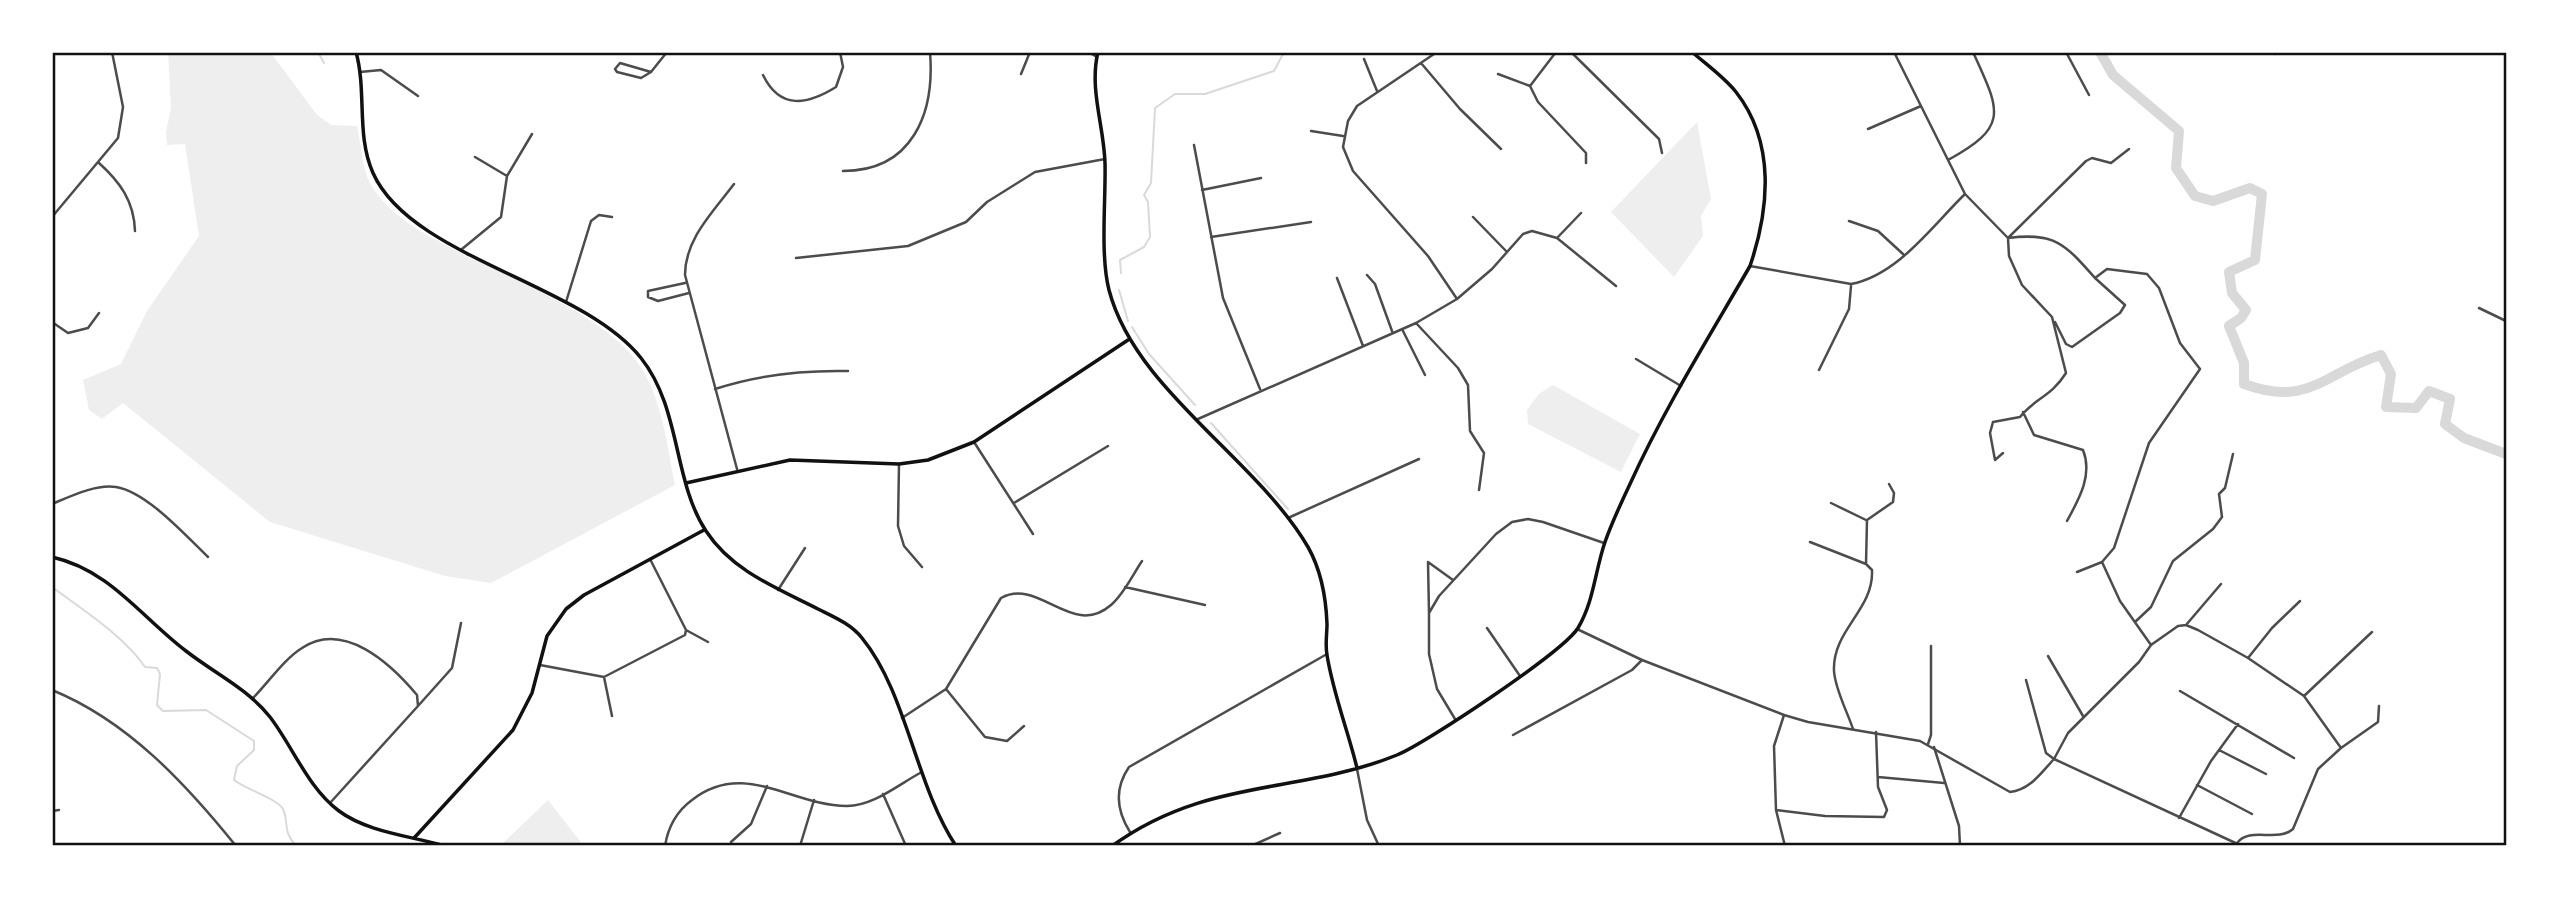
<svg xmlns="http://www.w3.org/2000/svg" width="2559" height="898" viewBox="0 0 2559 898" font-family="'Nunito Sans',sans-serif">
  <rect width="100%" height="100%" fill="#fff"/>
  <path fill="#eee" d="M168,53h103l46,62 14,10 26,1c4,17 5,42 13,57 19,34 55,51 87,68 53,27 147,64 181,112 24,34 29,82 37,122l-184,98 -46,-7 -175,-54 -147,-119 -21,16 -13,-9 -6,-30 38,-16 26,-53 52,-75 -14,-92 -18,1 -1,-13 5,-24z
    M1697,122l14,77 -10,17 2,20 -29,41 -63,-65z
    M1553,385l87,49 -19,38 -93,-48 -1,-14 12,-16z
    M548,800l35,45h-82z"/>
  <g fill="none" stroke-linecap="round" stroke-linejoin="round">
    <path stroke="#d9d9d9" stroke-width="2" d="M318,52l6,11
      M1121,273l-1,-13 24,-13 6,-10 -2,-35 -4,-7 7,-12 4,-75 20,-14h30l69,-23 10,-19
      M1119,290l9,31
      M1132,327l17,27 46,51
      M1211,423l77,86
      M52,587c30,22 73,50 93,80l12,1 3,6 -3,31 6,6 43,-1 48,31v9l-17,16 -3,14c11,9 44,19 49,29 7,15 -2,19 13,37"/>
    <path stroke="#d9d9d9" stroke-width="10" d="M2100,52l13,23 66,56 -3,37 19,28 18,5 37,-13 12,6 -7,66 -26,12 3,21 14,17 -5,8 -12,8 15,37v21c66,24 80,-12 137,-29l10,19 -5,33 30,1 13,-17 21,8 -5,25 19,14 42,16"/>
    <path stroke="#4c4c4c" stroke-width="2.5" d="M1088,52l9,5
      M1437,52l-80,54 -9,15 -5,26 10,24 75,85 29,43
      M1556,52l-26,34 8,16 48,51v10
      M1571,52l88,87 3,14
      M1894,52l71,142 43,44c47,-6 57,6 87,40l12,-9 40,5 12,14 21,55 20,26 -51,74 -35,105 -12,14
      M2066,52l23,43
      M2274,52l1,2
      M553,53l1,-1
      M1364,59l13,32
      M1421,63l39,46 41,40
      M360,72l21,-2 37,26
      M651,72l-31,-9 -5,6 2,3 24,6 10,-6 16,-20
      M1021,74l9,-22
      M1498,74l32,12
      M763,75c17,35 44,30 73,12l7,-20 -3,-15
      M1868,129l53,-23
      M1311,131l32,5
      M1194,145l29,153 37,91
      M475,157l32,19
      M1948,160c63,-34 51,-50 25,-108
      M99,163c21,19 35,38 36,68
      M843,171c69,0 92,-57 87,-119
      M734,184c-21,28 -49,55 -49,91l52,194
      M1202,190l59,-12
      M1473,217l34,35
      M1849,221l29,10 25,23
      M1211,237l100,-15
      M1557,238l24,-25
      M462,249l39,-32 6,-41 25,-42
      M796,258l112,-12 58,-24 21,-20 48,-30 70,-13
      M1750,266l101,18c47,-9 81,-58 114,-90
      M1367,275l8,9 17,47
      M1337,278l26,68
      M685,283l-37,8v6l10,4 31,-8
      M566,302l25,-81 8,-6 13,2
      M2479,308l27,13
      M52,322l16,11 20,-5 11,-15
      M2055,322l11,22 6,3 48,-34 5,-8 -30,-27
      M1416,323l42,45 10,17 2,46 14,22 -5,37
      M1402,329l23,46
      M1636,359l45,27
      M1819,370l30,-61 2,-23
      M715,389c43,-14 88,-19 133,-18
      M2023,412l11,23 49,15c10,25 -4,49 -16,71
      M1198,419l218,-96 41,-24 35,-30 31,-35 9,-3 25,7 59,48
      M974,442l59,92
      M2003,453l-8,7 -5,-27 3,-11 27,-5c15,-19 31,-20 46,-44l-14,-56 -30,-32 -13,-29 -1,-18 78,-77 6,-3 19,5 18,-14
      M899,464l-1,62 6,20 18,21
      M1014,503l94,-57
      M1831,503l35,17
      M52,504c19,-8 44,-20 64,-17 31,5 70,49 92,70
      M1288,518l131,-59
      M1810,542l56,22 6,6c2,40 -40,60 -38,101 1,18 13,40 19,58
      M1866,564l1,-44 26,-18 1,-9 -5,-9
      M2077,572l25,-10 18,39 31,44
      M1125,587l80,18
      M778,590l27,-42
      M1429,613l-1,-51 25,18
      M2135,622l16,-15 22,-46 40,-32 9,-12 -3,-23 6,-6 8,-34
      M2186,625l35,-41
      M1487,628l33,48
      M686,630l22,12
      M2048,656l35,60
      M540,665l64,12 81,-42 1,-5 -36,-71
      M604,677l8,39
      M2026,680l20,73 8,6 14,-26 71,-71 12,-17 27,-19 8,-1 12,5 50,28 24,-30 28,-27
      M946,689l39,48 22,4 17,-15
      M52,690c76,31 134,94 184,156
      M2180,691l114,67
      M2304,696l68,-64
      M252,699c16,-16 31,-39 50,-51 42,-28 89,16 115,47l1,11 -88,97
      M418,706l34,-38 9,-45
      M1784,715l-10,31 2,64 9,36
      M902,718l44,-29 55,-91c38,-21 71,41 110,7 13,-11 21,-29 31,-44
      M1455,719l-18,-30 -8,-35v-41l10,-17 57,-62 16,-12 16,-3 15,3 61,21
      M1513,735l119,-65 10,-10
      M1928,744l3,-9v-89
      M1934,747l25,79 1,20
      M2341,748l37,-26 1,-16
      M2219,750l47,24
      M1357,769l10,51 12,26
      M1878,777l66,6
      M2197,785l55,29
      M883,794l23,52
      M1776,810l49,6 59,1 3,-7 -9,-23 -2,-55
      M52,811l7,-1
      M2179,818l32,-57 27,-37
      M1130,832c-14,-22 -16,-43 -1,-65l198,-113
      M731,842l20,-18 16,-38
      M2237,843c13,-17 40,0 56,-14l25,-60 23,-21 -37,-52 -56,-38
      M665,846c3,-19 12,-35 27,-46 52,-41 100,6 155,6 26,0 51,-21 73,-33
      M800,846l14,-46
      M1251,846l29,-13"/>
    <path stroke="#4c4c4c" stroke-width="2.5" d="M52,217l66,-79 5,-31 -11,-55
      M1577,629l65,31 142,55 24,7 112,19 90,51c20,-2 31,-19 44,-33l188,87"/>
    <path stroke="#111" stroke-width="3.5" d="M356,52c11,40 0,83 17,121 38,85 208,110 268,185 40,50 32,123 65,173 26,40 71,57 112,78 16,8 33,15 44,29 45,55 53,146 94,208
      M1098,52c-9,37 6,74 7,111 1,36 -5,92 4,127 26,100 147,168 199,257 13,23 18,50 19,77 0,10 -2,21 0,31 6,38 21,76 30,113
      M686,483l104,-23 109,4 29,-4 46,-18 154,-102
      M52,557c58,13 89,60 134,94 28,22 61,37 84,66 23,30 38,71 69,94 28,21 72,25 106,35
      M415,837l98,-107 19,-37 15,-57 19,-27 18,-14 120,-65
      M1112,846c95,-69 186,-51 285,-91 29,-12 166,-103 181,-127 16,-27 17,-57 27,-86 7,-20 16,-39 25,-58 34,-75 79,-147 120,-218 19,-56 26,-123 -14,-174 -12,-15 -29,-27 -44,-40"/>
  </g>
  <rect width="2559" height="898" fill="none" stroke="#ffffff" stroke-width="108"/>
  <rect x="54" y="54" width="2451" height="790" fill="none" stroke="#111" stroke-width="2.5"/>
</svg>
